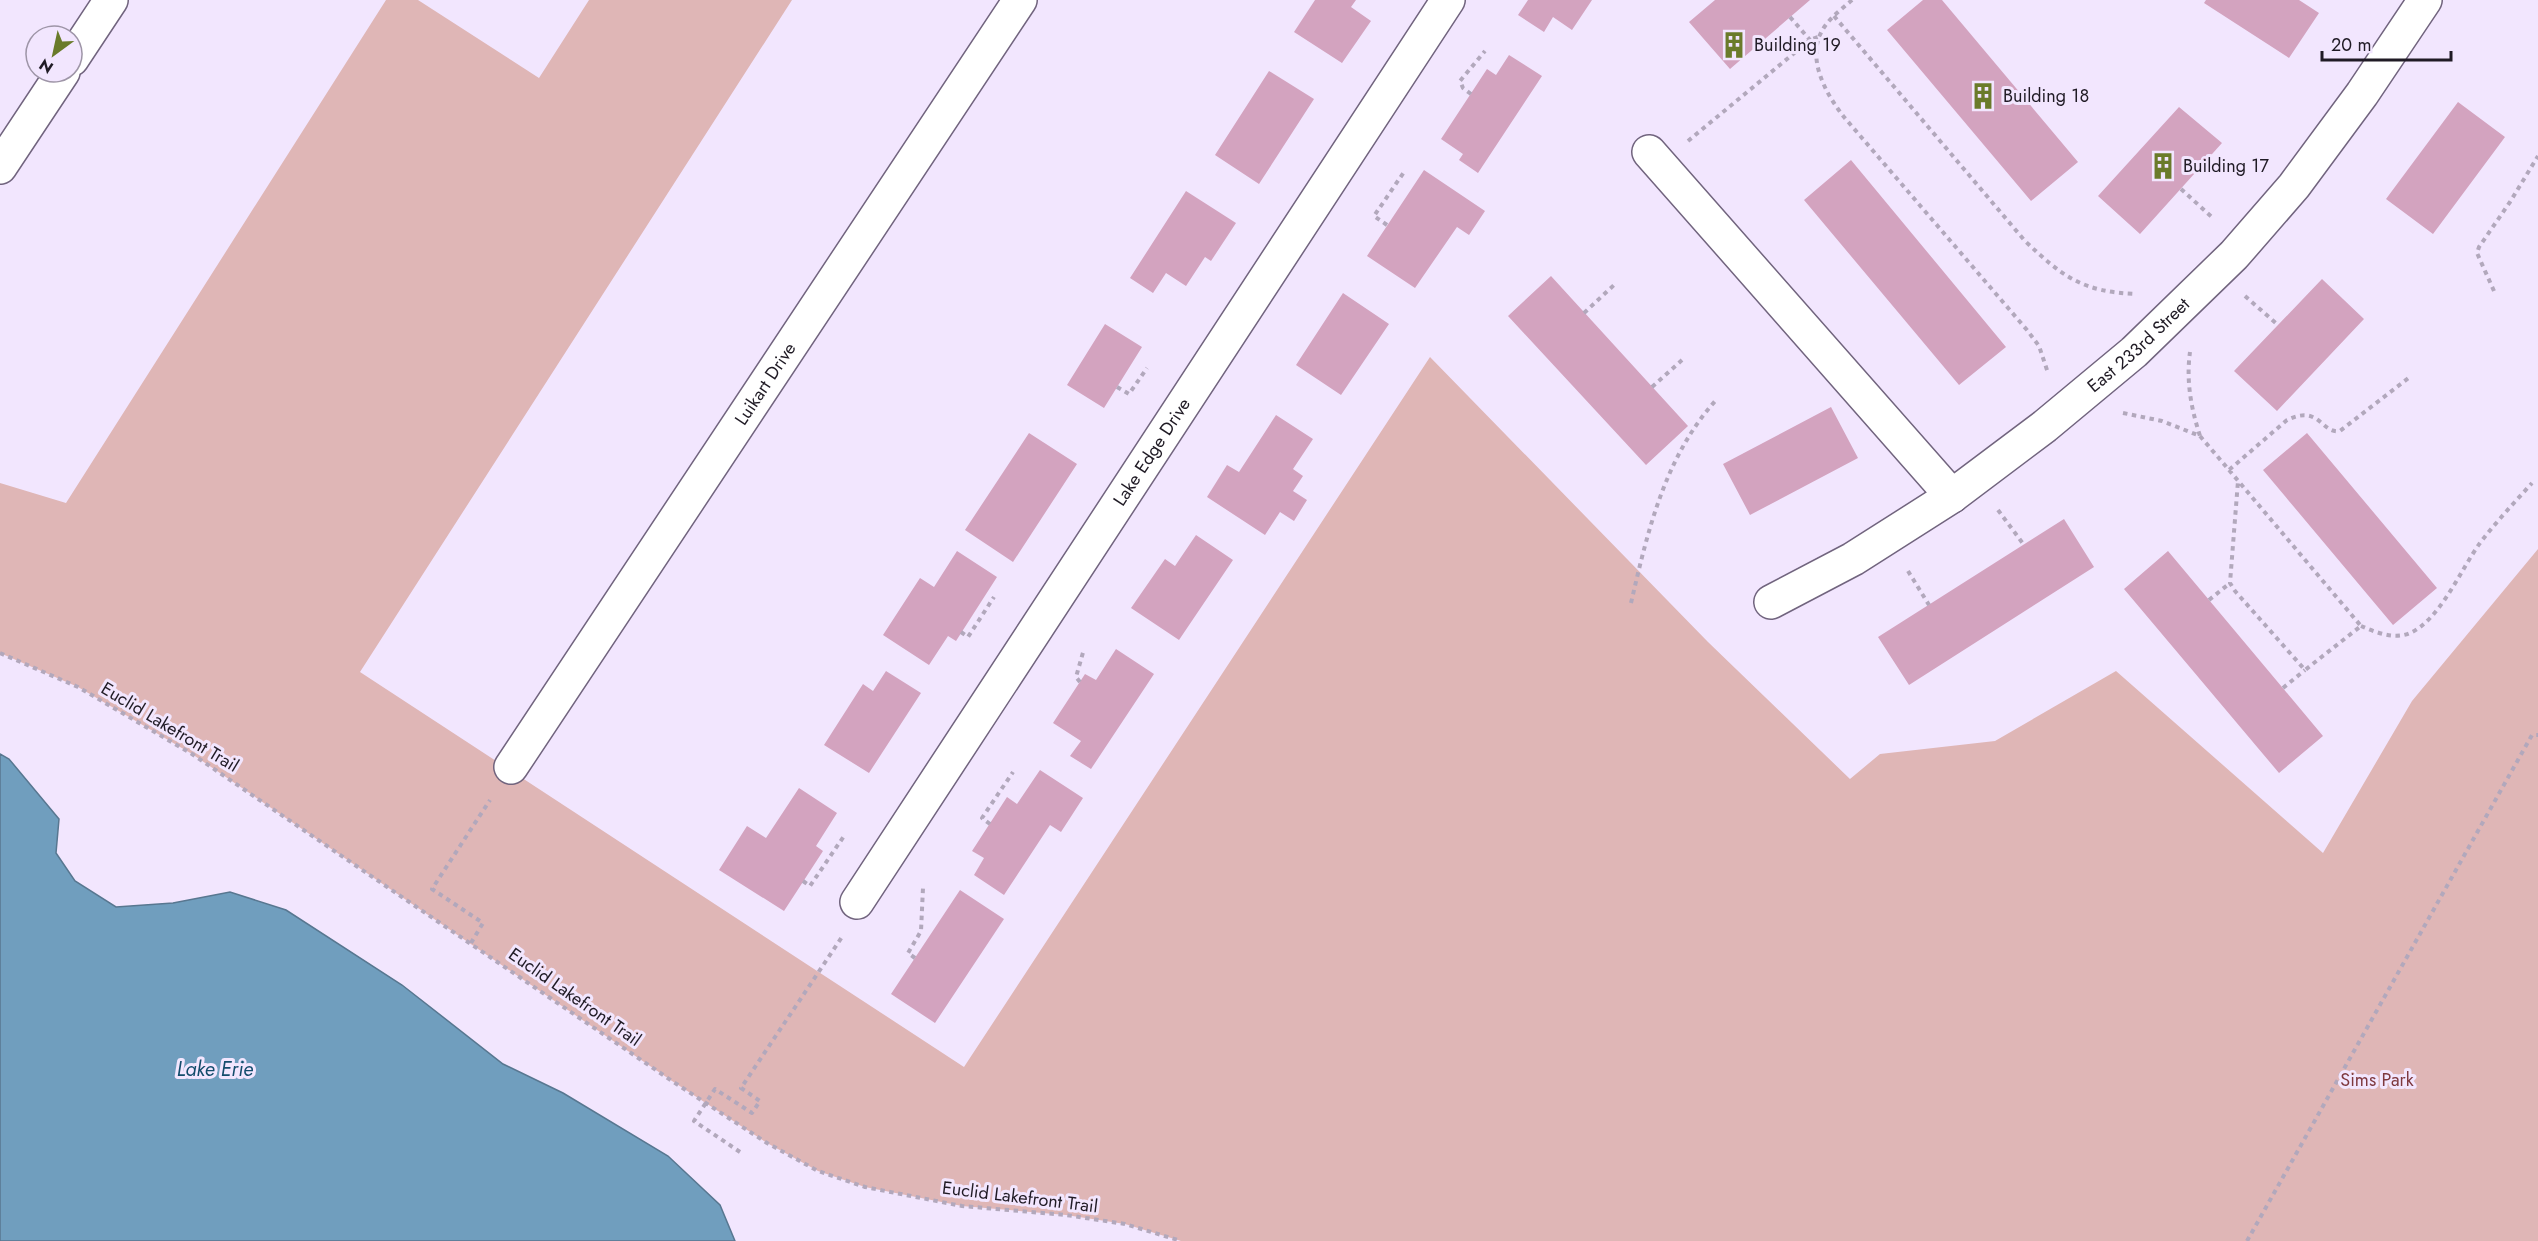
<svg xmlns="http://www.w3.org/2000/svg" width="2538" height="1241" viewBox="0 0 2538 1241" font-family="Jost,sans-serif">
  <rect width="100%" height="100%" fill="#f2e6fe"/>
  <path fill="#dfb6b6" d="M386,0h32l121,78 50,-78h203l-432,672 604,395 466,-710 278,285 142,137 30,-25 115,-13 121,-70 207,182 89,-152 126,-152v692h-1357l-56,-17 -59,-9 -104,-9 -97,-19 -47,-16 -51,-28 -95,-62 -480,-327 -114,-67 -78,-34v-170l66,20z"/>
  <path fill="#709ebe" stroke="#587790" stroke-width="1.5" d="M0,754l9,5 50,60 -3,34 19,28 41,26 57,-4 57,-11 56,18 116,75 101,79 60,29 105,63 52,49 15,36h-735z"/>
  <path fill="#d3a3bf" d="M1315,0h41l-5,7 20,14 -29,42 -48,-31z
    M1528,0h64l-20,30 -19,-13 -9,15 -26,-17z
    M1715,0h95l-80,69 -41,-47z
    M1923,0h19l136,162 -47,39 -144,-171z
    M2206,0h93l20,13 -30,45 -85,-55z
    M1509,55l33,21 -64,97 -19,-13 4,-6 -22,-15 46,-70 9,6z
    M1269,71l45,28 -55,85 -44,-29z
    M2458,102l47,35 -72,97 -47,-35z
    M2179,107l43,36 -82,91 -42,-38z
    M1851,160l155,187 -47,38 -155,-185z
    M1424,170l61,41 -16,24 -12,-8 -42,61 -48,-32z
    M1186,191l50,32 -25,38 -6,-4 -19,29 -20,-13 -13,20 -23,-15z
    M1551,276l137,150 -42,39 -138,-149z
    M2322,279l42,40 -87,92 -43,-40z
    M1343,293l46,31 -48,71 -45,-30z
    M1105,324l37,23 -38,61 -37,-23z
    M1831,407l27,51 -108,57 -27,-51z
    M1276,415l37,24 -20,30 10,7 -10,15 14,9 -13,21 -14,-9 -15,23 -58,-38 20,-32 12,7z
    M1029,433l48,31 -64,98 -48,-32z
    M2307,433l130,155 -44,37 -130,-155z
    M2064,519l30,48 -185,118 -31,-48z
    M1196,535l37,25 -54,80 -48,-32 34,-49 10,7z
    M957,551l40,26 -41,64 -8,-5 -19,29 -46,-30 37,-57 14,9z
    M2168,551l155,185 -44,37 -155,-184z
    M1116,649l38,25 -63,95 -21,-13 11,-15 -28,-18 32,-49 11,6z
    M886,671l35,22 -52,80 -45,-28 39,-61 10,7z
    M1040,770l43,28 -22,34 -11,-7 -46,70 -30,-20 10,-17 -12,-7 35,-54 10,7z
    M799,788l38,25 -21,33 7,5 -39,60 -65,-41 28,-44 19,12z
    M960,890l44,29 -69,104 -44,-29z"/>
  <g fill="none" stroke-linecap="round" stroke-linejoin="round">
    <defs>
      <g id="street">
        <path d="M72,59l39,-59"/>
        <path d="M1649,152l303,344"/>
        <path d="M0,167l63,-95"/>
        <path id="s1" d="M1771,602l82,-43 99,-63 93,-70 89,-74 100,-97 60,-69 68,-92 63,-94"/>
        <path id="s2" d="M511,767l509,-767"/>
        <path id="s3" d="M857,902l591,-902"/>
      </g>
    </defs>
    <use href="#street" stroke="#71647e" stroke-width="36"/>
    <path stroke="#b2a8bc" stroke-width="4" stroke-dasharray="4.5 4.5" stroke-linecap="butt" d="M1852,0c-9,8 -20,16 -27,26 -21,29 0,67 19,91l183,213 12,16 9,27
      M1834,16l191,225c37,35 57,51 111,53
      M1790,17l20,23
      M1471,94l-8,-6 -3,-7 25,-30
      M1688,141l122,-101 8,-3
      M2181,189l33,30
      M1387,225l-13,-9 30,-44
      M2494,291l-17,-38 2,-6 31,-45 28,-46
      M2245,296l33,29
      M1584,313l30,-28
      M1117,387l12,7 18,-26
      M1652,387l30,-27
      M2123,413l39,8 38,15c-9,-28 -14,-55 -10,-84
      M2200,436l29,34 58,-50c33,-16 34,14 53,11l71,-55
      M2229,470l132,156 -56,44 -70,-79 -5,-8 8,-102
      M1998,510l26,35
      M1908,571l21,34
      M2209,600l21,-17
      M1631,603c17,-73 34,-147 86,-204
      M2361,626c14,6 33,14 49,7 30,-13 51,-64 70,-90 16,-21 34,-40 52,-60
      M961,632l7,5 26,-40
      M0,653l78,34 114,67 480,327 95,62 51,28 47,16 97,19 104,9 59,9 56,17
      M1080,682l-4,-5 8,-28
      M2283,688l22,-18
      M990,824l-8,-6 31,-46
      M803,881l7,5 34,-50
      M471,943l12,-20 -51,-34 58,-89
      M915,958l-7,-5 13,-22 2,-43
      M740,1152l-46,-31 21,-32 37,24 8,-12 -19,-13 101,-151
      M2247,1241l285,-506h6"/>
    <use href="#street" stroke="#fff" stroke-width="33"/>
  </g>
  <defs>
    <symbol id="building-bare" viewBox="-9 -9 18 18"><path d="M-4-6H4V6H1V3H-1V6H-4ZM-2.5-4.3h1.7v1.8h-1.7ZM.8-4.3h1.7v1.8H.8ZM-2.5-1h1.7V.8h-1.7ZM.8-1h1.7V.8H.8Z" fill="#6a7b2a" stroke="#f2e6fe" stroke-width="2.5" paint-order="stroke"/></symbol>
  </defs>
  <g fill-rule="evenodd">
    <use href="#building-bare" x="1715" y="26" width="38" height="38"/>
    <use href="#building-bare" x="1964" y="77" width="38" height="38"/>
    <use href="#building-bare" x="2144" y="147" width="38" height="38"/>
  </g>
  <g text-anchor="middle" dominant-baseline="central" stroke-width="6" stroke-linejoin="round" paint-order="stroke">
    <g font-size="18" fill="#201b25" stroke="#f2e6fe" text-anchor="start">
      <text x="1754" y="45">Building 19</text>
      <text x="2003" y="96">Building 18</text>
      <text x="2183" y="166">Building 17</text>
    </g>
    <g font-size="18" fill="#201b25" stroke="#f2e6fe">
      <text stroke="none"><textPath href="#s1" startOffset="450">East 233rd Street</textPath></text>
      <text stroke="none"><textPath href="#s2" startOffset="460">Luikart Drive</textPath></text>
      <text stroke="none"><textPath href="#s3" startOffset="538">Lake Edge Drive</textPath></text>
      <text transform="translate(170 727) rotate(31)">Euclid Lakefront Trail</text>
      <text transform="translate(575 997) rotate(35)">Euclid Lakefront Trail</text>
      <text transform="translate(1020 1197) rotate(7)">Euclid Lakefront Trail</text>
    </g>
    <g font-size="18" fill="#7e383e" stroke="#f2e6fe">
      <text x="2377" y="1080">Sims Park</text>
    </g>
    <g font-size="20" font-style="italic" fill="#134c6c" stroke="#f2e6fe">
      <text x="215" y="1069">Lake Erie</text>
    </g>
  </g>
  <g transform="translate(54 54) rotate(213)"><circle r="28" fill="#f2e6fe" stroke="#9e95a7" stroke-width="1.5"/>
  <path d="M0-4.5L10 22L0 15L-10 22Z" fill="#6a7b2a"/>
  <text y="-9" font-size="16" font-weight="bold" text-anchor="middle" fill="#201b25">N</text>
  </g>
  <path d="M2322 51v9h129v-9" fill="none" stroke="#201b25" stroke-width="3"/>
  <text x="2331" y="51" font-size="18" fill="#201b25" stroke="#f2e6fe" stroke-width="4.5" paint-order="stroke">20 m</text>
</svg>
